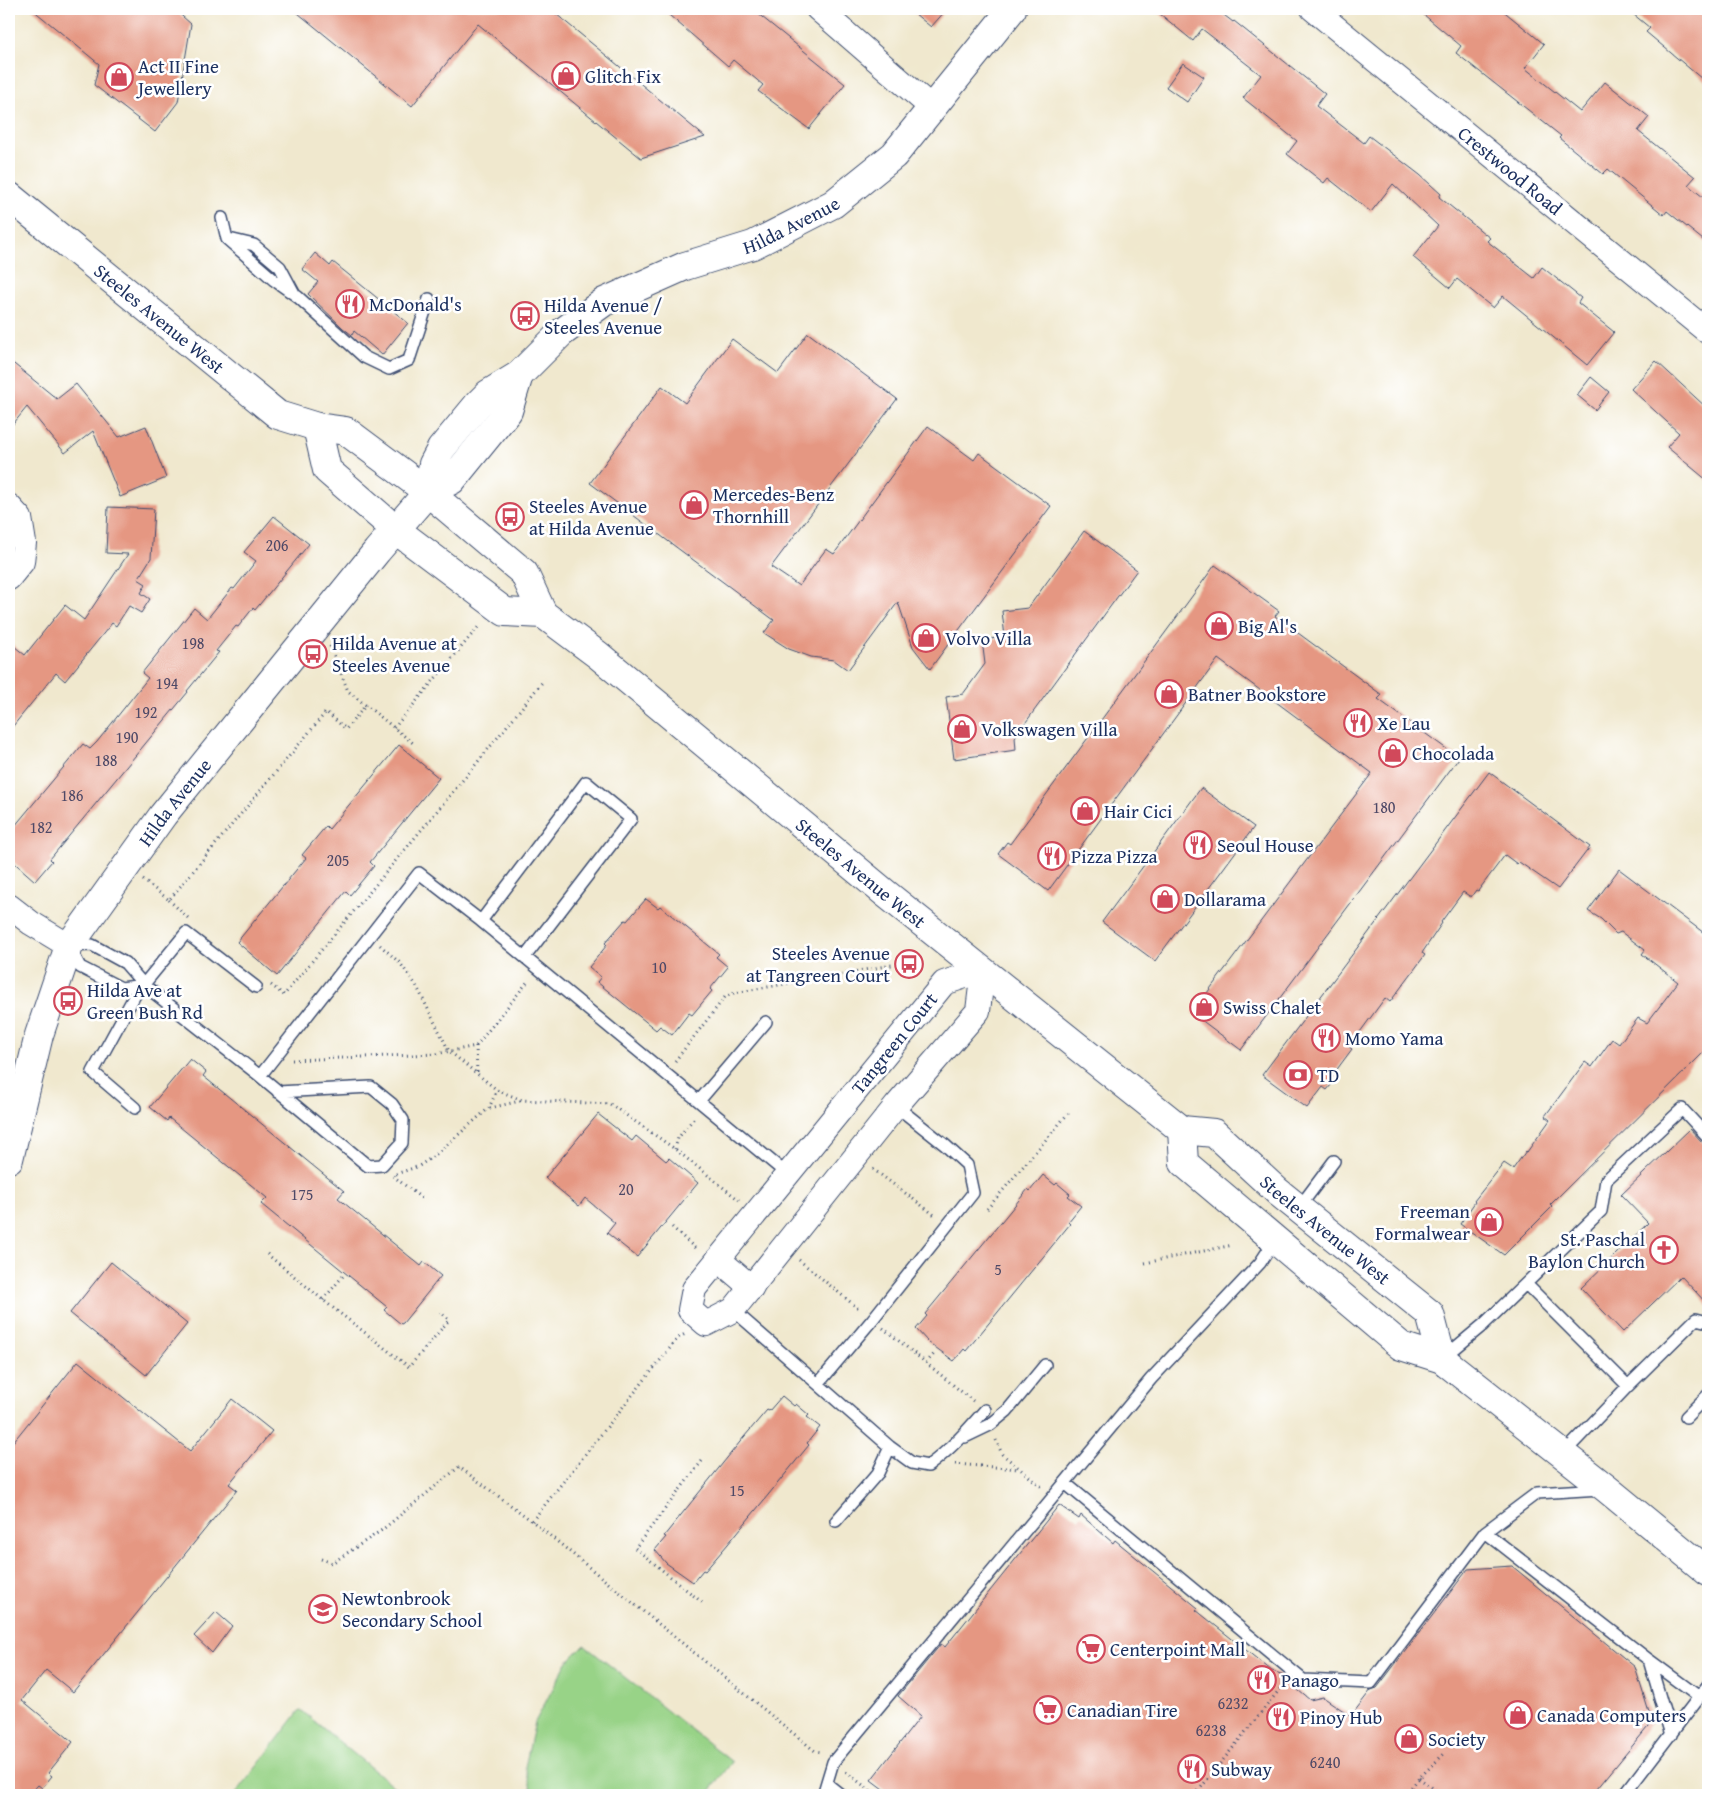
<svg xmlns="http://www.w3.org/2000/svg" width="1717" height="1804" viewBox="0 0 1717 1804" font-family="'Gentium Book Plus',serif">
  <rect width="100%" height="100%" fill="#fff"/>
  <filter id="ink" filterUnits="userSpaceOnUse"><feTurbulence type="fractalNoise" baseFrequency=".02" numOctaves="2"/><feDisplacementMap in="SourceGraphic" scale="10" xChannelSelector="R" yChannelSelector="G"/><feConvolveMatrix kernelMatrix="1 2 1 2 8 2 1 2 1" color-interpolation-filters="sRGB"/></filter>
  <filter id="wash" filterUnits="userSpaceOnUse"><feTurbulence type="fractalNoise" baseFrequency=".0096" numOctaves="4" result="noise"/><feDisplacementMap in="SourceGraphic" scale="20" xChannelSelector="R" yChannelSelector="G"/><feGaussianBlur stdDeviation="1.12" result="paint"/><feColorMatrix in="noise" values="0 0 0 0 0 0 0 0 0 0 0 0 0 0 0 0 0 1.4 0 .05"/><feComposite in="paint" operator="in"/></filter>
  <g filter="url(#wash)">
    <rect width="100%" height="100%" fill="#f0e8ce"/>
    <path fill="#98d387" stroke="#5a8172" d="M584,1645l148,117 -25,33h-174l-8,-28 10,-45 32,-60z
      M300,1710h1l103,85h-169z"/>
    <g id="blocks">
      <path fill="#e59782" d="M32,9h142l17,15 -13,78 -23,30 -61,-47 5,-21z
        M293,9h257l155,128 -64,21 -163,-134 -66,82z
        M662,9h90l93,75 -36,45 -51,-38 5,-6 -30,-25 -5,6z
        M909,9h38l-16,18z
        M1154,9h62l17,13 1,-1 91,73 -9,12 48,37 5,-7 51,39 21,19 -2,3 51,41 -3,3 47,37 8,-11 39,31 -3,5 36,29 -27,33 -84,-69 -10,12 -36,-29 -7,9 -37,-31 25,-31 -45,-42 -22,28 -43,-34 -4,5 -37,-29 10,-13 -54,-43 18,-23 -59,-46 -9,12z
        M1417,9h84l43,35 -19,24 55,44 25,-30 44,35 -11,14 57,46 -7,8 20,16v43l-41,-33 -3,4 -56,-46 -5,5 -44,-36 2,-2 -105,-83 5,-7z
        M1627,9h81v75l-62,-52 4,-4z
        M1183,63l21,14 -17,25 -21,-15z
        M315,253l15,13 3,-4 75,61 -26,32 -28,-24 -2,4 -9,-7 -35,-34 10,-12 -16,-13z
        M808,333l89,66 -126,168 28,19 27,-37 8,5 94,-128 46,34 5,-7 72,53 -121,163 -17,-22 -15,-45 -50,68 -14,-10 -23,-3 -22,-8 -25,-16 10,-13 -184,-137 72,-97 23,17 47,-64 46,34z
        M9,360l48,39 19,-15 43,53 27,-11 20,52 -46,19 -27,-66 -28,22 -38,-46 -18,22z
        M1656,361l52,48v72l-41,-34 12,-14 -48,-44z
        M1591,377l18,15 -14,18 -18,-15z
        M108,507l46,2 -3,49 -13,21 8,5 -5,9 9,6 -9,14 -12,-7 -13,20 -4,-3 -47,58 -9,-8 -47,58v-89l16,13 40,-50 19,15 44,-66 -22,-1z
        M274,516l35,28 -54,66 -2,-2 -15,19 -2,-1 -20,25 3,1 -32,39 1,1 -138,167 2,2 -17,20 -26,-23v-25l74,-89 7,5 7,-7 51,-64 -6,-5 52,-65 13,11 25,-31 2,1 22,-28 -12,-9z
        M1084,531l53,39 -122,167 1,13 -62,9 -8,-62 17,-3 22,-30 -3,-24 23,-3 -3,-26 26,-3z
        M1215,565l64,46 -4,5 107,79 -4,4 81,59 -218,292 -49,-37 180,-240 -154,-114 -170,232 -50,-37 9,-12 3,2z
        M399,745l40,33 -69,84 4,4 -24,29 -4,-4 -69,85 -40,-34 69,-84 -4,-3 24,-29 3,3z
        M1489,772l101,75 -32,42 -39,-27 -2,2 -12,-9 -27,36 -2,-1 -5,7 -8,-5 -22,30 1,1 -20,30 3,2 -14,19 -21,28 -5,-4 -36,49 3,2 -17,23 4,3 -12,15 -4,-3 -16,21 -45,-33z
        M1201,788l53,39 -99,134 -53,-39z
        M1619,869l89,67v112l-158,157 2,2 -48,48 -44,-31 15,-22 -1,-1 30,-38 9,6 13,-18 1,1 23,-32 -5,-4 40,-54 7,5 20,-28 7,5 19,-26 9,5 31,-41 -36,-28 3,-4 -24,-18 -5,2 -15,-15 -13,-8z
        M646,899l12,9 2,-2 59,48 -3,3 12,10 -18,22 2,2 -20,24 -3,-2 -17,22 -12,-9 -4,4 -59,-48 4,-5 -12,-10 18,-22 -2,-2 20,-23 2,1z
        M190,1059l16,13 -3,4 141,115 -6,7 83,68 3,-4 17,14 -38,47 -2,1 -17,-14 3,-3 -126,-103 6,-6 -98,-80 -2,3 -17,-14z
        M598,1114l34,27 4,-5 30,25 3,-3 29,25 -61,74 -30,-24 8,-10 -30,-25 -6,8 -34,-28z
        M1690,1129l12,13 6,2v161l-27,-29 -58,56 -42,-44 67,-65 -27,-28z
        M1043,1175l12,10 2,-2 13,11 -2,2 13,10 -13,16 2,2 -81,99 -23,28 -2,-2 -10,12 -26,-19 -12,-13 11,-13 -2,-2 81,-98 22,-27 2,2z
        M111,1262l76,62 -41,51 -76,-62z
        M78,1361l112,90 42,-52 40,32 -43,53 8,6 -164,202 -27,-22 -24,30 51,42 -25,31 4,3 -10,12 -4,-3 -9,10h-20v-348z
        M782,1396l12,10 2,-2 13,11 -2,2 13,10 -13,16 2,2 -81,99 -23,27 -2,-1 -10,12 -27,-19 -11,-13 11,-13 -2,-1 80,-99 23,-27 2,1z
        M1059,1505l20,14 2,-4 32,28 2,-3 83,68 -2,2 76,61 15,5 6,5v5l17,14 13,-3 28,19 20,-26 6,-2 91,-119 44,-3 123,101 17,55 -60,73h-701l-20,-15 50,-64 -23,-20 43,-52 4,3z
        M216,1612l16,14 -20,27 -18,-17z"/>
    </g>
  </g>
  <g filter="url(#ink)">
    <use href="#blocks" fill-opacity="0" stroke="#3b4b6f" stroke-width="1"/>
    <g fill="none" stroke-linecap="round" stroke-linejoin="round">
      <defs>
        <path id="lane" d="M222,218l5,21 47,41 24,17 66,60 25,12 20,-9 20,-61
          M229,239l25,6 26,22 14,26
          M525,957l106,-138 -45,-37 -105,139 306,253
          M144,985l-23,3 -41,-21 -11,-21 23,-1 33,18 19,22 116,91 159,-203 62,48
          M260,1076l108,90 14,-1 20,-22 1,-23 -11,-16 -21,-17 -93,5
          M699,1101l67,-79
          M135,1108l-42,-36 42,-77 51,-62 70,54
          M1298,1209l36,-48
          M1526,1284l102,102
          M733,1310l157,137 22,16 16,3c22,-16 39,-35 57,-56
          M1442,1359l41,-34 118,-114 5,-31 76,-71 26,28
          M818,1384l54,-64 101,-127 -6,-28 -22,-20 -49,-39
          M1686,1417l22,-22
          M965,1437l25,-12 17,-14 38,-46
          M1563,1454l65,-68 68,-67 12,3
          M1065,1483l238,197 68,3 114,-151 52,-39 63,-4
          M836,1521l42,-48 12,-26
          M1485,1532l164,128 50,37 -75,98
          M1649,1660l22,75
          M1699,1697l9,-12
          M827,1784l14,11
          M823,1795l10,-33 318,-383 109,-116 15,-23"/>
        <g id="street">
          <path d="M818,9l114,99"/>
          <path id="s1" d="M1313,9l395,323"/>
          <path d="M9,506l11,12 4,25 -2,19 -13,16"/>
          <path d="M9,906l22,17 38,23"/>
          <path d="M983,970l-5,41 -82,95 -163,204 -27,14 -16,-14 4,-21 250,-306z"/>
          <path d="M718,1259l34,29"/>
        </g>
        <g id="secondary">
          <path id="s2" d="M9,196l269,219 39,12 29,4 82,61 96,81 19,41 55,41 287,238 297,237 32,3 64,59 152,122 12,45"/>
          <path d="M317,427l10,43 69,60 109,82 38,2"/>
          <path id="s3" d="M428,492l5,-28 8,-15 38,-46 9,-9 31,-19 42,-42 43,-31 81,-36 68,-21 80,-41 61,-49 118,-146"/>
          <path d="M1182,1130l2,33 217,183 41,13 165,130 101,83"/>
          <path id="s4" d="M9,1159l30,-124 30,-89 94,-131 214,-264 51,-59 24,-12 56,-69 11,-36"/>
        </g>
      </defs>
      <use href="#lane" stroke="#3b4b6f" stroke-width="14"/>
      <use href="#street" stroke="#3b4b6f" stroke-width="26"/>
      <use href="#secondary" stroke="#3b4b6f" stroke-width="30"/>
      <path stroke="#3b4b6f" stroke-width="3" stroke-dasharray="1 4" stroke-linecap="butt" d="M330,646l18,45 65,52
        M394,728l85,-102
        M143,880l26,20 157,-188 20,17 20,-24
        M169,900l19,18
        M380,945l20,18 16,22 33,66 48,39 25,10 88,4 65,45 64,51
        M271,985l13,10 193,-232 67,-83
        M476,1046l1,27
        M292,1060l144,-6 40,-8 53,-66
        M675,1061l50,-64 9,-4 158,-28
        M490,1108l30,-7
        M675,1149l3,-11 16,-20
        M873,1169l63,47
        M396,1174l23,-8 15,-10 55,-48 8,-18
        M393,1176l31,24
        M987,1209l84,-99
        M672,1227l25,23
        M267,1254l56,46 86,67 40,-47 -9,-8
        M799,1260l61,50
        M1145,1263l88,-18
        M323,1300l20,-24
        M883,1328l90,73
        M926,1363l10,-11
        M996,1440l6,14 41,34
        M702,1461l-67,87 69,56
        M955,1464l64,5
        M532,1521l146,-183 7,-4
        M321,1559l11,4 50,-33 77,-63 73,54 283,230 7,1
        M846,1772l25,19
        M1419,1778l23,17
        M1195,1795l89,-111
        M1405,1795l14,-17 25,-24"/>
      <use href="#lane" stroke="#fff" stroke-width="11"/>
      <use href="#street" stroke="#fff" stroke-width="24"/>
      <use href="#secondary" stroke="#fff" stroke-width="28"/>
    </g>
  </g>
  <defs>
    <symbol id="shop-ring" viewBox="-11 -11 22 22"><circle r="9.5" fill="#fff" stroke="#d1495b" stroke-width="1.5"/><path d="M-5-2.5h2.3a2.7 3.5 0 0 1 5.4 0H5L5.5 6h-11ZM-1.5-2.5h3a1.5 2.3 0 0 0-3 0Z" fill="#d1495b"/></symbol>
    <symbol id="restaurant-ring" viewBox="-11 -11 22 22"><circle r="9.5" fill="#fff" stroke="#d1495b" stroke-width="1.5"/><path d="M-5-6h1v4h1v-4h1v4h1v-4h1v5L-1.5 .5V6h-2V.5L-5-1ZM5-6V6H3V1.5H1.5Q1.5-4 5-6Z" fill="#d1495b"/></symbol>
    <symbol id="bus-ring" viewBox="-11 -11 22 22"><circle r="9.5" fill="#fff" stroke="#d1495b" stroke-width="1.5"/><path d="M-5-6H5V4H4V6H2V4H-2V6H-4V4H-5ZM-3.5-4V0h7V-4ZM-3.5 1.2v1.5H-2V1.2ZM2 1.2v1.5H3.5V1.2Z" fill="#d1495b"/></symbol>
    <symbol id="bank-ring" viewBox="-11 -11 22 22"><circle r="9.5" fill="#fff" stroke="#d1495b" stroke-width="1.5"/><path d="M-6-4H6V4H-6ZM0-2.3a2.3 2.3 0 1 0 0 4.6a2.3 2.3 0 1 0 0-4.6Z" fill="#d1495b"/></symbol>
    <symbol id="church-ring" viewBox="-11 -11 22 22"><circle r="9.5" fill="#fff" stroke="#d1495b" stroke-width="1.5"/><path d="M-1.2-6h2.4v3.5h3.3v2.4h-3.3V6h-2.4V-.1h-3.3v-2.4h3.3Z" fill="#d1495b"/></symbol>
    <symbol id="school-ring" viewBox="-11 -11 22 22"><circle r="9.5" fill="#fff" stroke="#d1495b" stroke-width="1.5"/><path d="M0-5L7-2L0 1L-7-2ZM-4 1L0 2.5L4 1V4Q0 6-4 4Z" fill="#d1495b"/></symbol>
    <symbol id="supermarket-ring" viewBox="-11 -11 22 22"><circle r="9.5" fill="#fff" stroke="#d1495b" stroke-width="1.5"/><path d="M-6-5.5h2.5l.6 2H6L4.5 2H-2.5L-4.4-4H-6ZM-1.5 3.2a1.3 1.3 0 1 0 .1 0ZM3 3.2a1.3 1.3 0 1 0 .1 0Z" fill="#d1495b"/></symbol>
  </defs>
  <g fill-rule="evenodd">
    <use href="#shop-ring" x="550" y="60" width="32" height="32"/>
    <use href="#shop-ring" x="103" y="61" width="32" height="32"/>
    <use href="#restaurant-ring" x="334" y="288" width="32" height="32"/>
    <use href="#bus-ring" x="509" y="300" width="32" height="32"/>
    <use href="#shop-ring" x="678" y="489" width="32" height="32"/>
    <use href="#bus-ring" x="494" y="501" width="32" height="32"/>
    <use href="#shop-ring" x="1203" y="610" width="32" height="32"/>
    <use href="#shop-ring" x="910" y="622" width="32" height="32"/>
    <use href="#bus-ring" x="297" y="638" width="32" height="32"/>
    <use href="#shop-ring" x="1153" y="678" width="32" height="32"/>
    <use href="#restaurant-ring" x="1342" y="707" width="32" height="32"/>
    <use href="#shop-ring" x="946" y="713" width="32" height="32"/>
    <use href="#shop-ring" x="1377" y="737" width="32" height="32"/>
    <use href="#shop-ring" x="1069" y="795" width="32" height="32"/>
    <use href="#restaurant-ring" x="1182" y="829" width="32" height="32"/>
    <use href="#restaurant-ring" x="1036" y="840" width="32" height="32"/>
    <use href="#shop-ring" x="1149" y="883" width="32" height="32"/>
    <use href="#bus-ring" x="893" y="948" width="32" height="32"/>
    <use href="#bus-ring" x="52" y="985" width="32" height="32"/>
    <use href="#shop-ring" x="1188" y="991" width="32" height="32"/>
    <use href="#restaurant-ring" x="1310" y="1022" width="32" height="32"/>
    <use href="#bank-ring" x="1282" y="1059" width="32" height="32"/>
    <use href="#shop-ring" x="1473" y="1206" width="32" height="32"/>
    <use href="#church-ring" x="1648" y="1234" width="32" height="32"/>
    <use href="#school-ring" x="307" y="1593" width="32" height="32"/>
    <use href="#supermarket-ring" x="1075" y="1633" width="32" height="32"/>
    <use href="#restaurant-ring" x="1246" y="1664" width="32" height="32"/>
    <use href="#supermarket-ring" x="1032" y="1694" width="32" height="32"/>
    <use href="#shop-ring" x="1502" y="1699" width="32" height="32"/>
    <use href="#restaurant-ring" x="1265" y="1701" width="32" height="32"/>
    <use href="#shop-ring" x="1393" y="1723" width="32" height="32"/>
    <use href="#restaurant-ring" x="1176" y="1753" width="32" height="32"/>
  </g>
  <g text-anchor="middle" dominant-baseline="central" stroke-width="5" stroke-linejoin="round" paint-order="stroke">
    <g font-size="16" fill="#4e4967">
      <text x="277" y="545">206</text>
      <text x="193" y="643">198</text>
      <text x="167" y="683">194</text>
      <text x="146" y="712">192</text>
      <text x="127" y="737">190</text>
      <text x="106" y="760">188</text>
      <text x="72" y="795">186</text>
      <text x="1384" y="807">180</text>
      <text x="41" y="827">182</text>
      <text x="338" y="860">205</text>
      <text x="659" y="967">10</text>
      <text x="626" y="1189">20</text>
      <text x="302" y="1194">175</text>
      <text x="998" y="1269">5</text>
      <text x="737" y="1490">15</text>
      <text x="1233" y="1703">6232</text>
      <text x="1211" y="1730">6238</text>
      <text x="1325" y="1762">6240</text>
    </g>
    <g font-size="19" fill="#1b2f5e" stroke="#fff" text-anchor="start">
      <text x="138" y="66">Act II Fine<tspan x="138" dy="22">Jewellery</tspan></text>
      <text x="585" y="76">Glitch Fix</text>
      <text x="369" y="304">McDonald's</text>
      <text x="544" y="305">Hilda Avenue /<tspan x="544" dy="22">Steeles Avenue</tspan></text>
      <text x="713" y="494">Mercedes-Benz<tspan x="713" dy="22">Thornhill</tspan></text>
      <text x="529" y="506">Steeles Avenue<tspan x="529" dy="22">at Hilda Avenue</tspan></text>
      <text x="1238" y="626">Big Al's</text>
      <text x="945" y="638">Volvo Villa</text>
      <text x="332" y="643">Hilda Avenue at<tspan x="332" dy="22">Steeles Avenue</tspan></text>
      <text x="1188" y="694">Batner Bookstore</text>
      <text x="1377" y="723">Xe Lau</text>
      <text x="981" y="729">Volkswagen Villa</text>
      <text x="1412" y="753">Chocolada</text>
      <text x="1104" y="811">Hair Cici</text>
      <text x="1217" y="845">Seoul House</text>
      <text x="1071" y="856">Pizza Pizza</text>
      <text x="1184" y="899">Dollarama</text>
      <text x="890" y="953" text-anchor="end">Steeles Avenue<tspan x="890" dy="22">at Tangreen Court</tspan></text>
      <text x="87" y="990">Hilda Ave at<tspan x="87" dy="22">Green Bush Rd</tspan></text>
      <text x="1223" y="1007">Swiss Chalet</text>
      <text x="1345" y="1038">Momo Yama</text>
      <text x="1317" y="1075">TD</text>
      <text x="1470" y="1211" text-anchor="end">Freeman<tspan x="1470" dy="22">Formalwear</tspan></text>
      <text x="1645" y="1239" text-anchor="end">St. Paschal<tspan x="1645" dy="22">Baylon Church</tspan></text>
      <text x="342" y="1598">Newtonbrook<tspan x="342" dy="22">Secondary School</tspan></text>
      <text x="1110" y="1649">Centerpoint Mall</text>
      <text x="1281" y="1680">Panago</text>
      <text x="1067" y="1710">Canadian Tire</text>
      <text x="1537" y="1715">Canada Computers</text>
      <text x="1300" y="1717">Pinoy Hub</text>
      <text x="1428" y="1739">Society</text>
      <text x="1211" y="1769">Subway</text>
    </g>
    <g font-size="19" fill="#1b2f5e" stroke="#fff">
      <text stroke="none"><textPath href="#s1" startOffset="255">Crestwood Road</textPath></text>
      <text stroke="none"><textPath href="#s3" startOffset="469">Hilda Avenue</textPath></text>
      <text stroke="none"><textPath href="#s2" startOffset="194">Steeles Avenue West</textPath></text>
      <text stroke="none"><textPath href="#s4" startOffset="400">Hilda Avenue</textPath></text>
      <text stroke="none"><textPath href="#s2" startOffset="1100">Steeles Avenue West</textPath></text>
      <text transform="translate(894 1043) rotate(-51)">Tangreen Court</text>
      <text stroke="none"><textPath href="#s2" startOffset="1691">Steeles Avenue West</textPath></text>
    </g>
  </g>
  <rect width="1717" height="1804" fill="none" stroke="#fff" stroke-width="30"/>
</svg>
